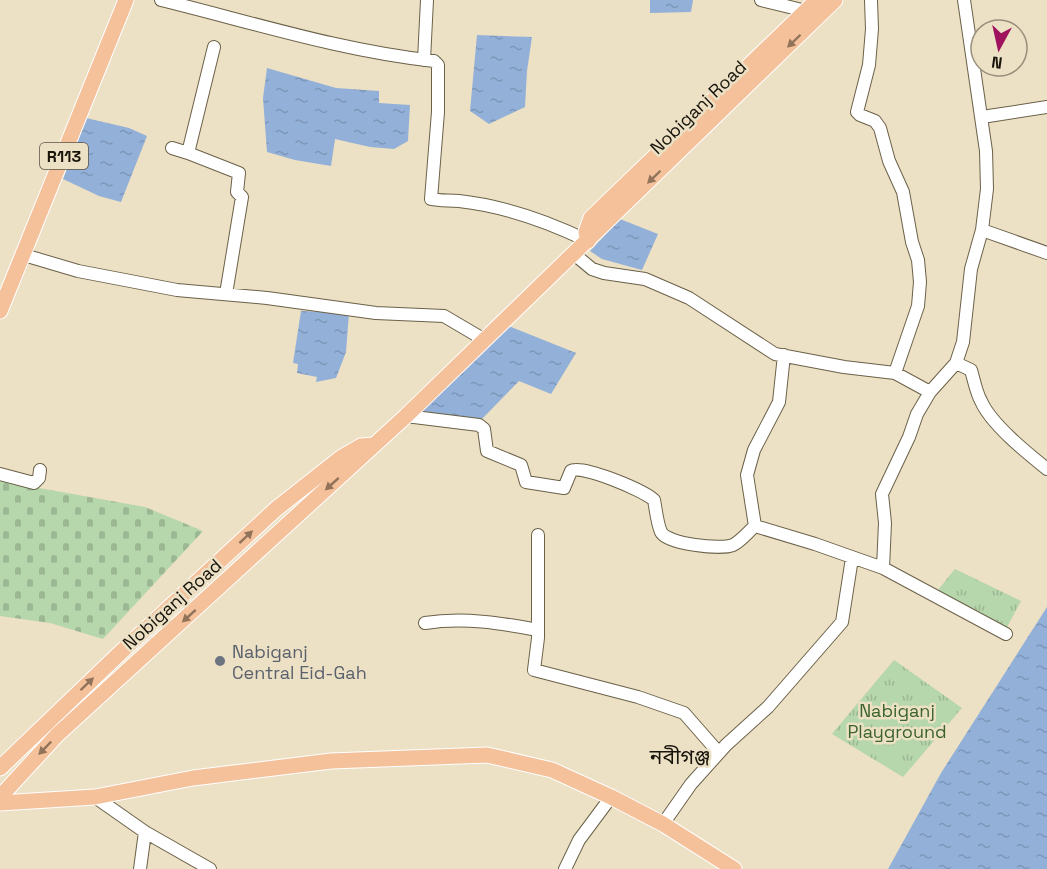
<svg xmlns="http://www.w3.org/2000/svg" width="1047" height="869" viewBox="0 0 1047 869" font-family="'Space Grotesk','Noto Sans Bengali',sans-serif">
  <defs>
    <pattern id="cemetery-stones" width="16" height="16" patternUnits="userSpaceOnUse" patternTransform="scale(1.5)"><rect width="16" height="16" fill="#b6d6ac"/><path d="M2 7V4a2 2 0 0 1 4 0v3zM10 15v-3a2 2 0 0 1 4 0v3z" fill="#9cb793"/></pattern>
    <pattern id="park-tufts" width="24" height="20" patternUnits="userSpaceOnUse" patternTransform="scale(1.5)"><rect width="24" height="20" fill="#b6d6ac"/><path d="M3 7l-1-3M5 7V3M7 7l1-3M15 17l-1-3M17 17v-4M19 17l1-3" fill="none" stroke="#9cb793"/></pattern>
    <pattern id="water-ripples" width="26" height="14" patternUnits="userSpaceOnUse" patternTransform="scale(1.5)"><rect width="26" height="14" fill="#92b0d8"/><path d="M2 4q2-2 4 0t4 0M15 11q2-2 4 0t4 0" fill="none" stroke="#7d96b8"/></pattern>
  </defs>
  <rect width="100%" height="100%" fill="#ece0c5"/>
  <path fill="url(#cemetery-stones)" d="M0,481l145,26 58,24 -100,108 -53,-16 -50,-7z"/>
  <path fill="url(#park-tufts)" d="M955,569l66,32 -15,28 -68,-39z
    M894,660l68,48 -59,69 -71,-43z"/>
  <path fill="url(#water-ripples)" d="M650,0h43l-2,12 -41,1z
    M477,35l55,2 -5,34 -2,36 -36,17 -19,-13z
    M267,68l69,20 43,3v12l31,2 -2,36 -14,8 -24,-2 -35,-8 -4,27 -36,-6 -28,-8 -4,-54z
    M86,118l43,10 18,8 -26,66 -22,-6 -36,-17z
    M620,219l38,15 -16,36 -40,-11 -12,-8z
    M301,311l48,2 -3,39 -10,26 -20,4 1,-5 -20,-4 1,-9 -5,-1z
    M506,325l70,28 -25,41 -32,-13 -39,40 -67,-10z
    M1047,607v262h-159l53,-96z"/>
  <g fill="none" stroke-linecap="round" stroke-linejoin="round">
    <defs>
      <path id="minor" d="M161,0c90,22 180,51 273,61l4,4v47l-7,87c9,2 18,1 28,2 45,5 88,20 129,40
        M761,0l45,11
        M871,0l1,29 -3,36 -12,47 3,3 15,6 5,7 9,33 14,31 9,50 6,18 2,22 -2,24 -23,67
        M964,0l22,151 1,38 -5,41 -11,39 -8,73 -7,21 15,7c3,10 5,22 10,31 10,23 46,52 66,68
        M214,47l-26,106 51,20 -2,19 5,5 -16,97
        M424,60l3,-60
        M982,117l65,-10
        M172,148l16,5
        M982,230l65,23
        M574,254l18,15 12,4 41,6 44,19 86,56 69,13 51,6 35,19
        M24,255l54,16 99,19 90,8 109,15 68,3 39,23
        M406,416l73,9 5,4 3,22 34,14 5,17 38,6 7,-17c10,-7 72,19 83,29 2,10 3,23 7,32 6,12 60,18 72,13 8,-4 15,-13 22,-19l60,18 68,24 123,66
        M0,474l34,9 5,-5 1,-8
        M755,526l-8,-51 7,-25 25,-48 5,-47
        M538,535v103l-4,32 104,27 46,16 35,40
        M883,568l2,-45 -3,-29 27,-57 8,-23 13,-22 26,-29
        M425,623c39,-6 75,0 113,7
        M95,797l50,35 65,37
        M663,824l28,-40 35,-39 42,-38 74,-85 10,-64
        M140,869l5,-37
        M565,869l14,-29 32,-43"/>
      <path id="major" d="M588,241l-2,-9 5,-14 226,-218
        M0,311l126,-311
        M0,768l120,-115 156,-144 66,-52 19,-11 12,-1
        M0,797l57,-62 349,-319 429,-416
        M0,803l95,-6 98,-19 138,-17 156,-6 65,15 59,27 52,27 71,45"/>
    </defs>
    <use href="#minor" stroke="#6b6149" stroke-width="14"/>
    <use href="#major" stroke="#fff" stroke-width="17"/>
    <use href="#minor" stroke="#fff" stroke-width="12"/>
    <use href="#major" stroke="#f4c19b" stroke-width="15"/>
  </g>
  <defs><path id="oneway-solid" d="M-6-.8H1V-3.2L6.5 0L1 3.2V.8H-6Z" transform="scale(1.5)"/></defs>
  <g fill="#91735a">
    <use href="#oneway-solid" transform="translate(794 41) rotate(136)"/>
    <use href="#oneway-solid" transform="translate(654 177) rotate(136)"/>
    <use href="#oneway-solid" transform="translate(332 484) rotate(138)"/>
    <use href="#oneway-solid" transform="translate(246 537) rotate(-43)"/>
    <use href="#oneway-solid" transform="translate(189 616) rotate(138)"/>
    <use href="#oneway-solid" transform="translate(87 684) rotate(-44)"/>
    <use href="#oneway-solid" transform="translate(45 748) rotate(134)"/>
  </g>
  <circle fill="#6b7280" stroke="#ece0c5" stroke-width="2" cx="220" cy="661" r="6"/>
  <g text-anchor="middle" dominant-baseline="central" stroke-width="5" stroke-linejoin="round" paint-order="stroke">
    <rect fill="#ece0c5" stroke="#585143" stroke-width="1.5" x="40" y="143" width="48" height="26" rx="4.5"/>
    <g font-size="16" font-weight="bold" fill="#18140b">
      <text x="64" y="156">R113</text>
    </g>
    <g font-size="18" fill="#18140b" stroke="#ece0c5">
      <text transform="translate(698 107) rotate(-44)">Nobiganj Road</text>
      <text transform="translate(172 604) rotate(-42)">Nobiganj Road</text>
    </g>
    <g font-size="18" fill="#5b616d" stroke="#ece0c5" text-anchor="start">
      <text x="232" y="651">Nabiganj<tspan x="232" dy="21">Central Eid-Gah</tspan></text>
    </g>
    <g font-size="18" fill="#3a642c" stroke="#ece0c5">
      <text x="897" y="710">Nabiganj<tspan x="897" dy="21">Playground</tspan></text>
    </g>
    <g font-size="21" fill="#18140b" stroke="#ece0c5">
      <text x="680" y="756">নবীগঞ্জ</text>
    </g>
  </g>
  <g transform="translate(999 48) rotate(188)"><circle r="28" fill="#ece0c5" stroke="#978e7b" stroke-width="1.5"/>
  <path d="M0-4.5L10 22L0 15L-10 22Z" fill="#9f125d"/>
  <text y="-9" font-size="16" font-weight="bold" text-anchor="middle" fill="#18140b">N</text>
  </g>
</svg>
